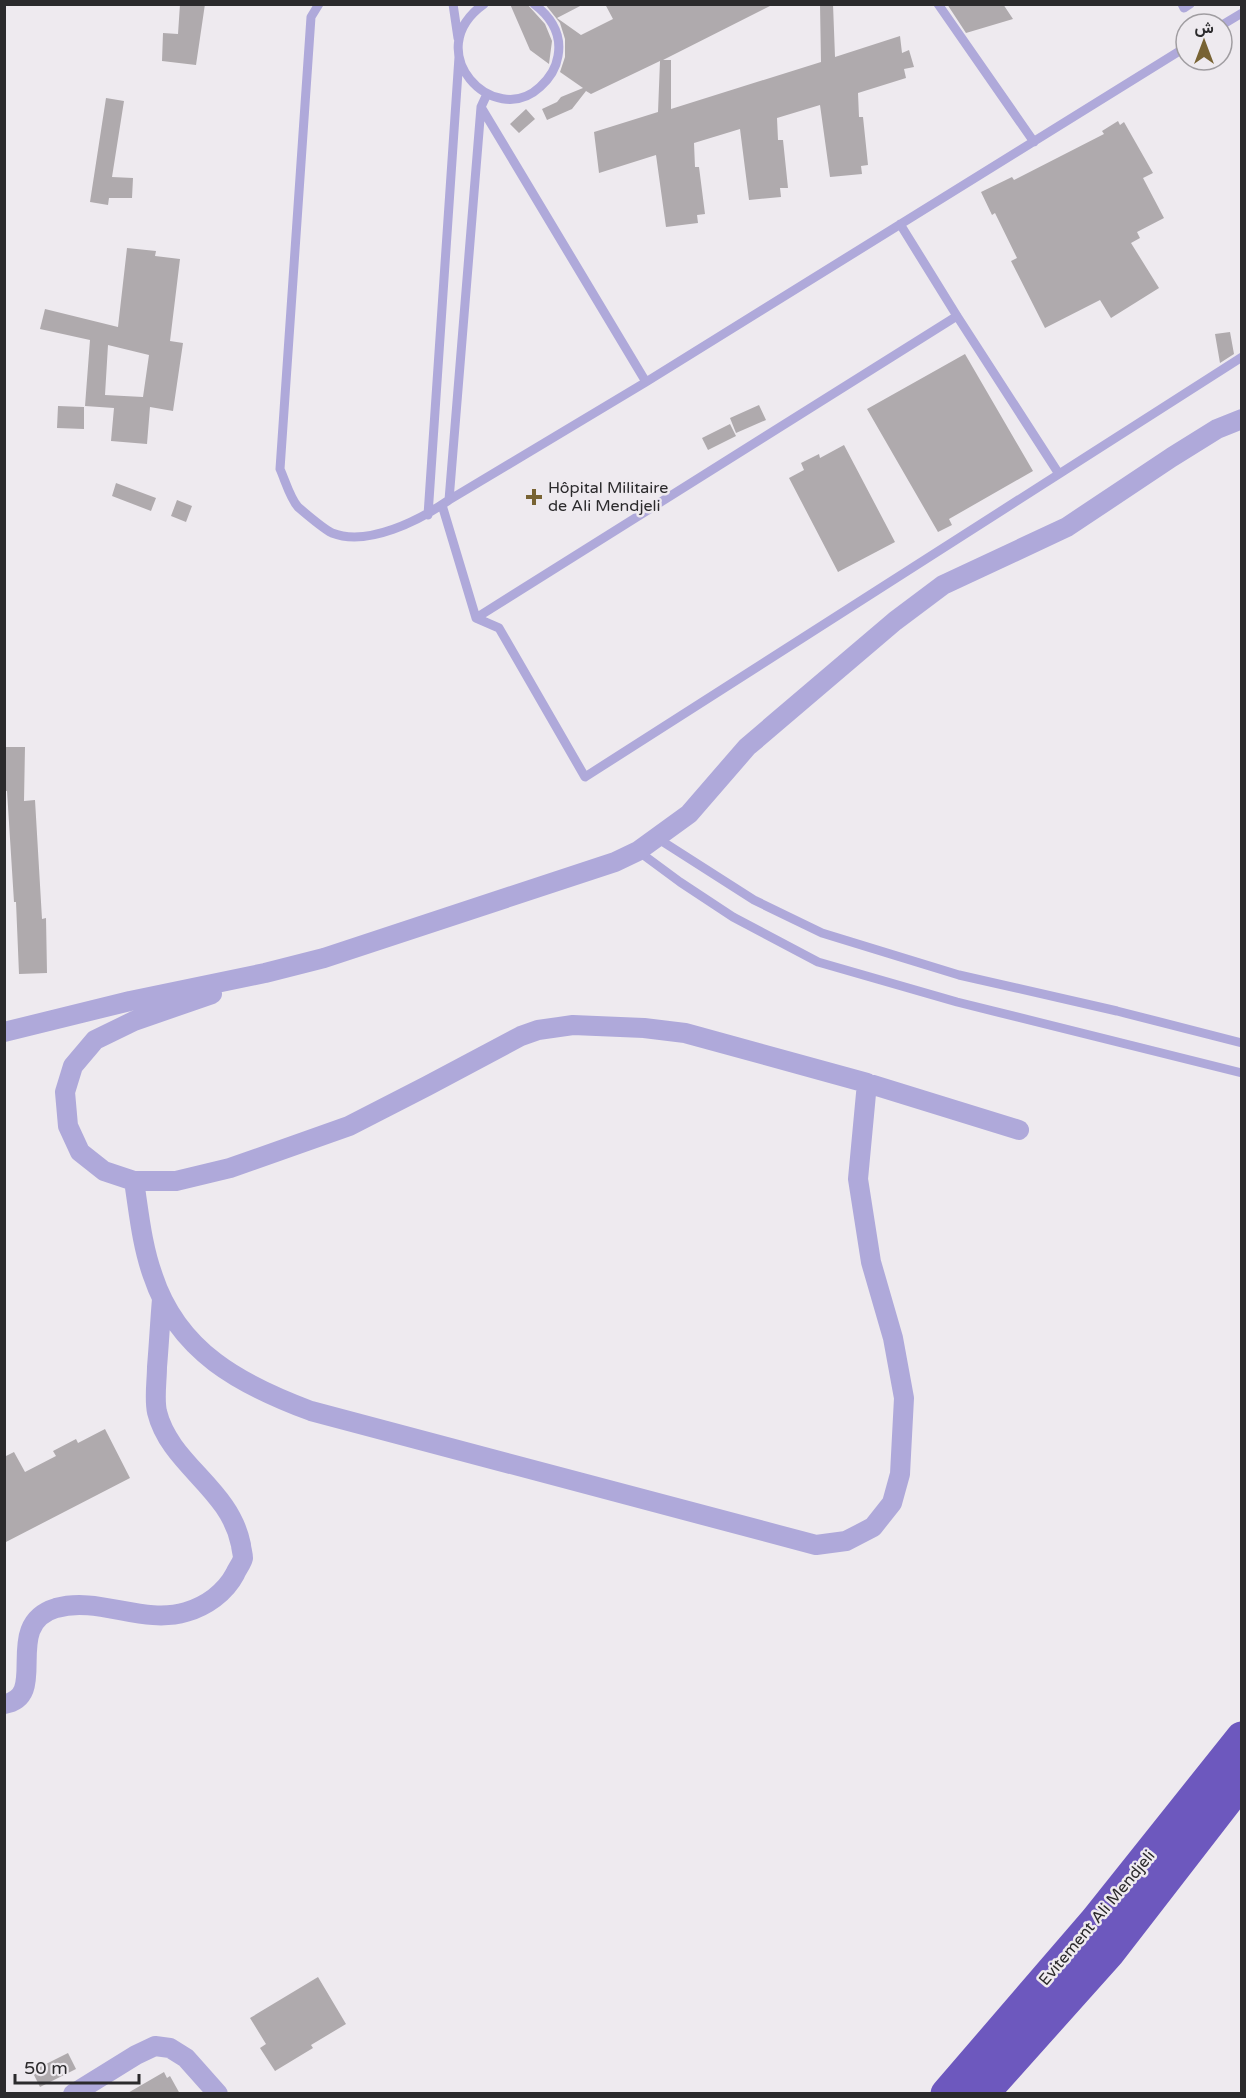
<svg xmlns="http://www.w3.org/2000/svg" width="1246" height="2098" viewBox="0 0 1246 2098" font-family="'Varela Round',Vazirmatn,sans-serif">
  <rect width="100%" height="100%" fill="#eeeaef"/>
  <path fill="#afaaad" fill-rule="evenodd" d="M180,4h25l-9,61 -34,-4 1,-28 15,1z
    M510,4h17l18,20 7,17 -3,23 -19,-14z
    M545,4h39l-27,14 24,17 32,-16 -8,-15h169l-111,56h8v49l150,-47 -1,-58h13l2,53 65,-21 2,17 7,-3 5,17 -10,2 2,9 -48,15 1,24h4l5,48 -7,1 1,8 -32,3 -10,-72 -43,13 1,22h5l5,48h-8l1,9 -32,3 -9,-71 -46,14 1,24h4l6,47 -8,1 1,8 -32,4 -10,-72 -57,18 -5,-41 64,-20 2,-51 -69,33 -5,-3 -14,18 -25,11 -5,-11 15,-7 4,-5 22,-9 -23,-16 5,-15v-18l-5,-16z
    M947,4h56l10,15 -47,14z
    M106,98l18,3 -12,76 21,1 -1,20h-23l-1,7 -18,-3z
    M526,109l9,10 -16,14 -9,-9z
    M1118,121l2,4 4,-3 29,51 -10,5 21,40 -27,14 3,6 -9,5 28,45 -48,30 -11,-18 -55,28 -34,-67 6,-3 -22,-45 -3,2 -11,-23 31,-15 2,3 90,-46 -2,-3z
    M127,248l29,3 -1,5 25,3 -10,82 13,2 -10,68 -23,-4 -3,37 -36,-3 3,-33 -29,-2 5,-66 -50,-11 5,-20 73,18zM108,345l41,10 -6,42 -38,-2z
    M1230,332l4,22 -14,9 -5,-29z
    M965,354l68,117 -84,48 3,6 -14,7 -71,-123z
    M759,405l7,15 -30,13 -6,-15z
    M58,406l26,1v22l-27,-1z
    M730,424l6,12 -28,14 -6,-12z
    M844,445l51,97 -57,30 -49,-94 15,-8 -3,-7 18,-9 1,4z
    M116,483l40,15 -5,13 -39,-15z
    M177,500l15,6 -6,16 -15,-6z
    M4,747h21l-1,54 11,-1 7,119 4,-1 1,55 -28,1 -3,-72h-2l-7,-111h-3z
    M105,1429l25,49 -126,65v-86l10,-5 11,20 31,-16 -3,-5 23,-12 2,4z
    M318,1977l28,47 -35,21 2,3 -38,23 -15,-23 6,-4 -16,-26z
    M68,2053l8,16 -36,18 -8,-16z
    M164,2072l3,6 3,-2 10,18h-54z"/>
  <g fill="none" stroke-linecap="round" stroke-linejoin="round">
    <path stroke="#afa9da" stroke-width="9" d="M319,4l-8,13 -31,452c5,11 10,29 18,38 7,6 26,22 34,26 36,14 88,-13 117,-33l197,-118 540,-335
      M453,4l5,34
      M484,4c-66,47 10,126 56,83 10,-9 16,-18 18,-31 4,-22 -7,-39 -24,-52
      M938,4l96,138
      M1182,4l2,4 6,-4
      M1222,25l20,-12
      M481,107l165,275
      M900,224l57,92 102,158
      M449,500l32,-393 6,-13
      M442,505l34,113
      M428,515l31,-458
      M476,618l23,10 86,149 657,-420
      M476,618l481,-302
      M657,838l97,62 68,33 137,42 158,36 125,32
      M638,851l42,31 53,35 85,45 139,40 285,71"/>
    <path stroke="#afa9da" stroke-width="20" d="M212,994l-78,27 -39,19 -22,26 -8,26 3,34 12,26 24,19 30,10h42l54,-13 119,-42 78,-40 94,-50 17,-6 35,-5 71,3 41,5 182,50 152,47
      M4,1032l126,-31 135,-28 59,-15 291,-96 23,-11 51,-37 58,-67 148,-126 48,-36 124,-58 105,-70 45,-28 25,-10
      M134,1181c5,32 8,65 19,95 25,76 88,109 158,135l505,134 30,-4 27,-14 19,-24 8,-29 4,-76 -11,-60 -22,-76 -13,-83 9,-96
      M4,1704c47,-7 -4,-79 52,-96 43,-12 87,17 130,4 20,-6 39,-19 49,-38 2,-5 7,-11 8,-16 0,-4 -2,-10 -2,-13 -11,-57 -71,-80 -84,-133 -3,-14 0,-31 0,-45 2,-23 3,-45 5,-68
      M73,2094l63,-39 19,-9 15,2 16,10 32,36"/>
    <path stroke="#6d58be" stroke-width="33" d="M947,2094l149,-173 146,-183
      M982,2094l127,-142 133,-172"/>
  </g>
  <path fill="#786333" stroke="#eeeaef" stroke-width="2" d="M531 488h6v6h6v6h-6v6h-6v-6h-6v-6h6z"/>
  <g text-anchor="middle" dominant-baseline="central" stroke-width="5" stroke-linejoin="round" paint-order="stroke">
    <g font-size="16" fill="#2b2a2c" stroke="#eeeaef" text-anchor="start">
      <text x="548" y="488">Hôpital Militaire<tspan x="548" dy="18">de Ali Mendjeli</tspan></text>
    </g>
    <g font-size="16" fill="#2b2a2c" stroke="#eeeaef">
      <text transform="translate(1097 1918) rotate(-50)">Evitement Ali Mendjeli</text>
    </g>
  </g>
  <rect width="1246" height="2098" fill="none" stroke="#2b2a2c" stroke-width="12"/>
  <g transform="translate(1204 42)"><circle r="28" fill="#eeeaef" stroke="#a09da1" stroke-width="1.5"/>
  <path d="M0-4.5L10 22L0 15L-10 22Z" fill="#786333"/>
  <text y="-9" font-size="16" font-weight="bold" text-anchor="middle" fill="#2b2a2c">ش</text>
  </g>
  <path d="M15 2074v9h124v-9" fill="none" stroke="#2b2a2c" stroke-width="3"/>
  <text x="24" y="2074" font-size="18" fill="#2b2a2c" stroke="#eeeaef" stroke-width="4.5" paint-order="stroke">50 m</text>
</svg>
